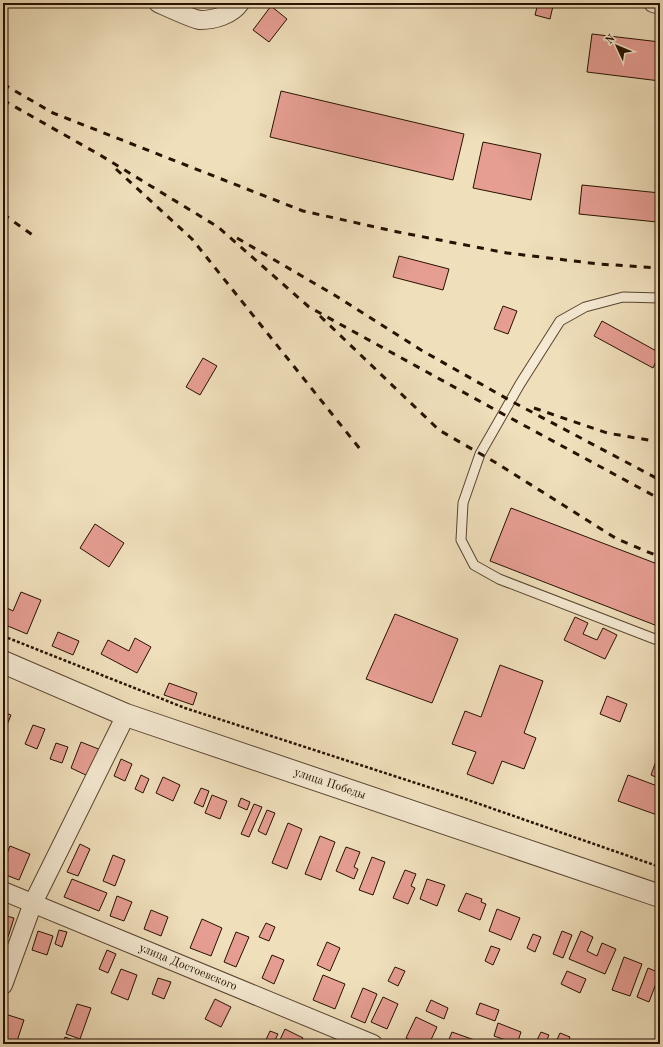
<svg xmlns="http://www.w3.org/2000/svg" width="663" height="1047" viewBox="0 0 663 1047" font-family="'Old Standard TT',serif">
  <rect width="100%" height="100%" fill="#efdfbb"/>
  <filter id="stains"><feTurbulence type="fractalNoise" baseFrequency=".005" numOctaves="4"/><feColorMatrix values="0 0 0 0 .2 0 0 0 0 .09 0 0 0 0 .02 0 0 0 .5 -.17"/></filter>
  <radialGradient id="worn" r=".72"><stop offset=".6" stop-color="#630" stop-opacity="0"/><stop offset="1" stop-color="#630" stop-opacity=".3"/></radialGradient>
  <path fill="#e69e93" stroke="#271100" d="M538,3l15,3 -3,13 -15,-4z
    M271,6l16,13 -18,23 -16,-12z
    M592,34l68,8v39l-73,-9z
    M281,91l183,43 -11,46 -183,-43z
    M483,142l58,12 -10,46 -58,-12z
    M582,185l78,8 -3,29 -78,-8z
    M399,256l50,13 -6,21 -50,-13z
    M503,306l14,5 -9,23 -14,-5z
    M602,321l58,32 -7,15 -59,-32z
    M203,358l14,8 -17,29 -14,-8z
    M511,508l149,57v62l-170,-66z
    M95,524l29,19 -15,24 -29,-19z
    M21,592l20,8 -14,34 -24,-10v-18l10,5z
    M395,614l63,25 -26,64 -66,-24z
    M575,617l13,6 -5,11 14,6 6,-12 14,7 -12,24 -41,-19z
    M58,632l21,9 -6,14 -21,-9z
    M135,638l16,9 -14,26 -36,-19 7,-14 21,11z
    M500,665l43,16 -19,52 12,5 -12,31 -22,-8 -9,23 -26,-10 9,-22 -24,-8 13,-33 16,6z
    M169,683l28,10 -4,12 -29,-10z
    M607,696l20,8 -7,18 -20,-8z
    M3,712l8,3 -8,20z
    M33,725l12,4 -8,20 -12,-5z
    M81,742l20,8 -11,27 -19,-9z
    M56,743l12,4 -6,16 -12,-4z
    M660,750v29l-9,-4z
    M121,759l11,5 -7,17 -11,-5z
    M141,775l8,4 -6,14 -8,-4z
    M628,775l32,12v29l-42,-15z
    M163,777l17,8 -7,16 -17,-8z
    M201,788l8,3 -6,16 -9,-4z
    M212,795l15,6 -7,18 -15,-6z
    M241,798l9,4 -3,8 -9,-4z
    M254,804l8,3 -13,30 -8,-3z
    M267,810l8,3 -9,22 -8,-4z
    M288,823l14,6 -15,40 -15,-6z
    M320,836l15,6 -14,38 -16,-6z
    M80,844l10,5 -12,27 -11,-4z
    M10,846l20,8 -11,26 -16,-6v-10z
    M346,847l14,5 -6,15 4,2 -4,10 -18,-8z
    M113,855l12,5 -10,26 -12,-5z
    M372,857l13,5 -12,33 -14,-5z
    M405,870l11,4 -5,12 4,2 -7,16 -15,-6z
    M72,879l35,14 -8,18 -35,-14z
    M427,879l18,6 -8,21 -17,-7z
    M466,893l16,6 -1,3 5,2 -6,16 -22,-9z
    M117,896l15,6 -8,19 -14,-5z
    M497,909l23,9 -9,22 -22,-9z
    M151,910l17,7 -7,19 -17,-7z
    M3,915l11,3 -6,19 -5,-2z
    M202,919l20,9 -11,28 -21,-8z
    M266,923l9,4 -6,14 -10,-4z
    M59,930l8,2 -5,15 -7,-3z
    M38,931l15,5 -6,19 -15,-5z
    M562,931l10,4 -9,23 -10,-4z
    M581,931l12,6 -6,14 10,5 5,-13 14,6 -11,25 -36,-15z
    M236,932l13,5 -13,30 -12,-5z
    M533,934l8,3 -6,15 -8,-4z
    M327,942l13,6 -10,23 -13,-6z
    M3,943l5,1 -4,10h-1z
    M491,946l9,3 -7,16 -8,-4z
    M107,950l9,4 -8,19 -9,-4z
    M272,955l12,5 -10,24 -12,-6z
    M624,957l18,7 -12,32 -18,-6z
    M395,967l10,4 -7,15 -10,-5z
    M648,968l12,5 -11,29 -12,-5z
    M121,969l16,6 -9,25 -17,-7z
    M567,971l19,8 -6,14 -19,-9z
    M323,975l22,9 -10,25 -22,-9z
    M158,978l13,4 -7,17 -12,-5z
    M660,987v11l-4,-1z
    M363,988l14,6 -12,29 -14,-6z
    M383,997l15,7 -11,25 -16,-7z
    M215,999l16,8 -10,20 -16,-8z
    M431,1000l17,8 -4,11 -18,-8z
    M480,1003l19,7 -4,11 -19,-7z
    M77,1004l14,4 -11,31 -14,-5z
    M5,1014l19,6 -8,24h-13v-24z
    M416,1017l21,10 -8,17h-9l-14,-6z
    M498,1023l23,9 -4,12 -23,-8z
    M285,1029l18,9 -3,6h-22z
    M270,1031l8,3 -5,10h-9z
    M452,1032l28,10 -1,2h-32z
    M541,1032l8,3 -4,9h-10z
    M560,1033l10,4 -3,7h-12z
    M65,1037l20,7h-23z"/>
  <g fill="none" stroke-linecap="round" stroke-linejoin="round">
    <defs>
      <path id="service" d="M660,298l-37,-1 -38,10 -25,14 -40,63 -40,70 -17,49 -2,37 13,25 25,14 161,62"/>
      <g id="minor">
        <path d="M158,3c9,4 34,16 42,17 14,0 32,-5 40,-17"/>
        <path d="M653,3l7,2"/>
        <path id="s1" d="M3,891l370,153"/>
        <path d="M3,985l30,-82 93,-188"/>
      </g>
      <g id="tertiary">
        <path id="s2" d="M3,662l123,53 534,181"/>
      </g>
    </defs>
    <use href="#service" stroke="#59442f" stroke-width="11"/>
    <use href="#minor" stroke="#59442f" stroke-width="20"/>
    <use href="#tertiary" stroke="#59442f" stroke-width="24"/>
    <path stroke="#271100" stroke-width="2.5" stroke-dasharray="3 2" stroke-linecap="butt" d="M3,636l182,72 280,91 195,68"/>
    <use href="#service" stroke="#f5ead3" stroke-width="9"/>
    <use href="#minor" stroke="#f5ead3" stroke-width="18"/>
    <use href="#tertiary" stroke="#f5ead3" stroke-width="22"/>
    <path stroke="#271100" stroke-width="3" stroke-dasharray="7 7" stroke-linecap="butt" d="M3,84l50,29 250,98 95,21 109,21 92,11 61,4
      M3,100l97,55 118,72 91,80 194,107 157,85
      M116,169l76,70 168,210
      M3,214l31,22
      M237,238l99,58 85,54 90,51 149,79
      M320,316l119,114 59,34 119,75 43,18
      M534,408l73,25 53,9"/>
  </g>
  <g text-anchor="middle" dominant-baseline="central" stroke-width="4" stroke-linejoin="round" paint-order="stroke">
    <g font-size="12" fill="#271100" stroke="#f5ead3">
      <text stroke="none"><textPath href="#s2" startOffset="349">улица Победы</textPath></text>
      <text stroke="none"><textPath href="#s1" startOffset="200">улица Достоевского</textPath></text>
    </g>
  </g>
  <rect width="663" height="1047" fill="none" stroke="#efdfbb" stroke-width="16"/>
  <rect x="4" y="4" width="655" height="1039" fill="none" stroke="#271100" stroke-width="2"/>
  <rect x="8" y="8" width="647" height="1031" fill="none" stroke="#271100"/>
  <g transform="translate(617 46) rotate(314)" stroke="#f5ead3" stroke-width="3" paint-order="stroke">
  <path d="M0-3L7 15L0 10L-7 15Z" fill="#271100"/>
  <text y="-6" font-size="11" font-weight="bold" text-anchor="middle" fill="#271100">N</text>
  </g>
  <rect width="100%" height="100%" filter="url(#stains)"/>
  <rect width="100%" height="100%" fill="url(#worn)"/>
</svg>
